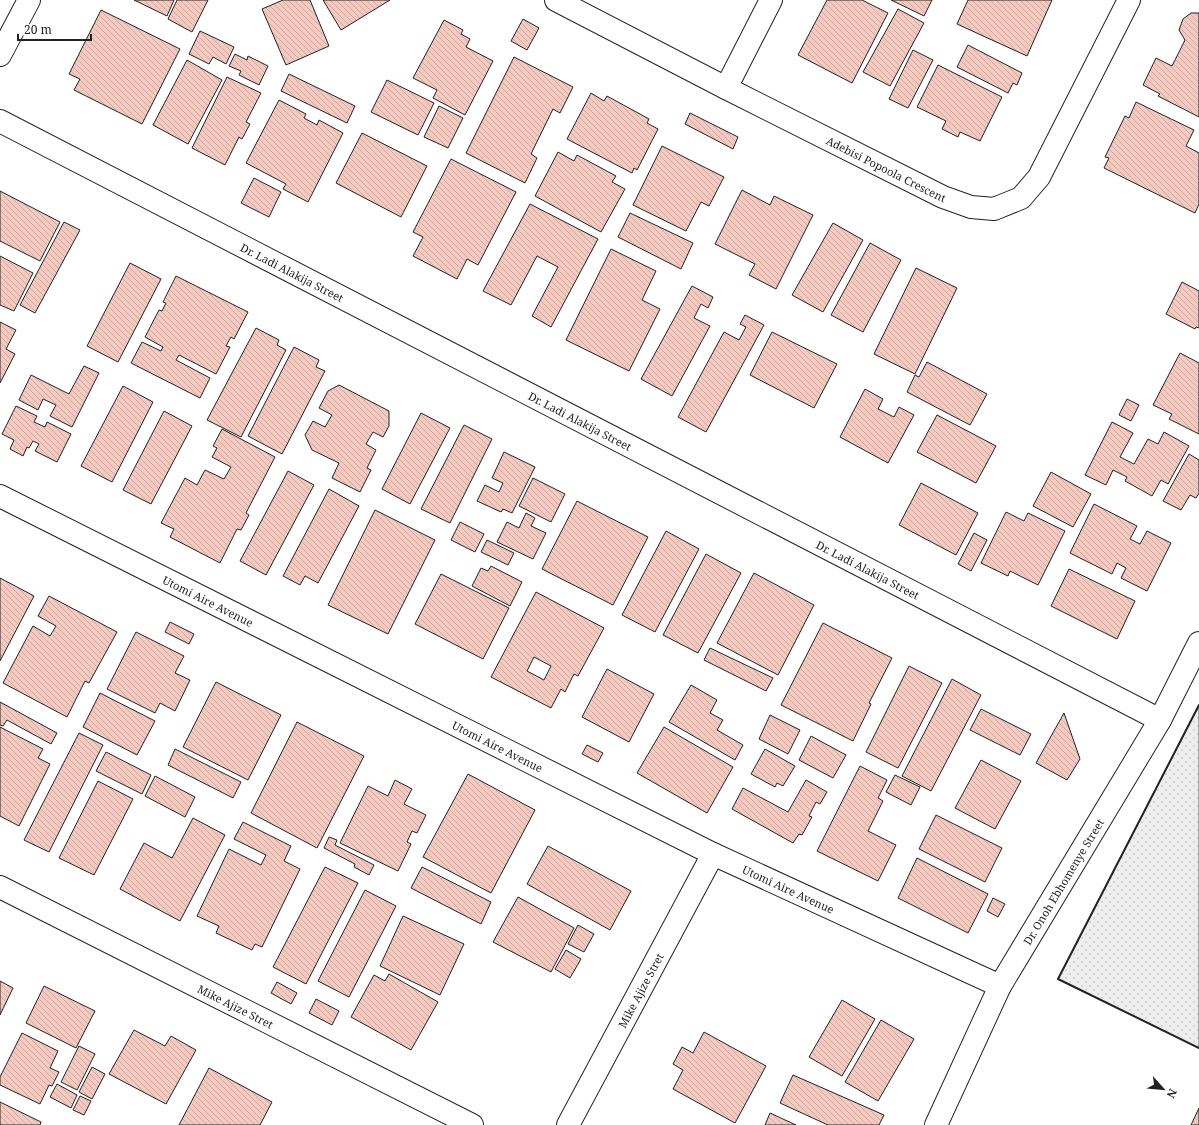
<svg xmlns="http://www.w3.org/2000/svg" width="1199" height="1125" viewBox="0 0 1199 1125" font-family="'Noto Serif',serif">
  <defs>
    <pattern id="grass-dots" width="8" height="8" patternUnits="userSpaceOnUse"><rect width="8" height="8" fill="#eee"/><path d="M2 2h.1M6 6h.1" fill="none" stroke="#ccc" stroke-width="1.8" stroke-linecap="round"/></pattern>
    <pattern id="building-back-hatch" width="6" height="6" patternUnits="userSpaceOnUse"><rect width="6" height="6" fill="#f3c9c0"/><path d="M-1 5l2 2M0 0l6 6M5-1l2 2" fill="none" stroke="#d0aca5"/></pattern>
  </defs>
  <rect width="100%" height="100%" fill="#fff"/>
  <path fill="url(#grass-dots)" stroke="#6f6f6f" d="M1199,705v343l-141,-69z"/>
  <path fill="url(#building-back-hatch)" stroke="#222" fill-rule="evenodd" d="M134,0h40l-7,16z
    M177,0h31l-16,32 -24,-13z
    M283,0h27l19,46 -43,19 -24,-56z
    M323,0h67l-49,30z
    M827,0h35l26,13 -36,70 -54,-28z
    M891,0h41l-8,16z
    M968,0h84l-25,56 -70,-32z
    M898,9l26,14 -34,63 -27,-14z
    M101,10l79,39 -38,75 -68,-34 6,-11 -11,-5z
    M1191,13h8v104l-41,-21 2,-2 -17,-9 13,-27 16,8 13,-26 -6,-10 4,-11z
    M523,19l16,9 -12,22 -16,-9z
    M444,20l19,10 -2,4 9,5 -4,8 27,14 -28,54 -32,-17 4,-8 -24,-12z
    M200,31l34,16 -8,17 -13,-7 -4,7 -20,-10z
    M968,45l54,28 -5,12 -4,-2 -5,10 -51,-26z
    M913,50l20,10 -25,48 -19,-9z
    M235,54l12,6 1,-4 20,10 -9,19 -20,-10 2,-4 -12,-5z
    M514,57l59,30 -13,26 -7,-4 -22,45 6,4 -12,25 -59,-30z
    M187,60l35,20 -34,64 -35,-19z
    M938,65l64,32 -22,44 -20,-9 -2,5 -16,-8 4,-8 -29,-14z
    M289,74l66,32 -8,17 -66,-32z
    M227,77l34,16 -15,29 4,2 -8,15 -3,-2 -14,28 -33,-17z
    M387,80l47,23 -16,32 -47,-23z
    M591,93l13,8 3,-5 42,23 -2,4 11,6 -21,41 -3,-2 -2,5 -65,-34z
    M279,100l27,14 -2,4 13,7 2,-5 24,13 -35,69 -25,-13 3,-5 -40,-21z
    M1136,102l58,28 -8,16 13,7v51l-4,9 -91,-45 5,-10 -4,-1 20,-41 4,2z
    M439,106l24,12 -15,30 -24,-11z
    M690,113l48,24 -5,12 -48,-25z
    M362,133l65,33 -26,51 -65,-34z
    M662,146l62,31 -15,29 -8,-4 -15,29 -53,-26z
    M558,152l16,9 3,-6 39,21 -4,6 13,7 -24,43 -66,-36z
    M451,159l65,33 -38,73 -11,-6 -10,20 -44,-23 10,-19 -10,-5z
    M254,178l27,14 -12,25 -28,-14z
    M742,190l28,15 4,-9 39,19 -37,74 -27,-14 6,-11 -40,-20z
    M0,191l60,31 -20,39 -40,-20z
    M530,204l68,35 -47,88 -19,-11 26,-49 -21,-11 -26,49 -28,-14z
    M630,213l63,30 -12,26 -63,-32z
    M64,222l16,8 -45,83 -15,-8z
    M833,223l30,17 -40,72 -31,-17z
    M870,243l31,17 -38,72 -32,-17z
    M611,249l45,22 -14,29 18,9 -31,62 -63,-31z
    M0,256l33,17 -19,38 -14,-6z
    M130,263l31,16 -43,83 -31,-16z
    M916,268l41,20 -42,86 -41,-20z
    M176,276l72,36 -14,27 -3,-2 -5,9 4,1 -14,27 -37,-19 -3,5 34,18 -10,20 -69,-35 11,-21 19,9 2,-4 -18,-10 14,-27 3,1 4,-8 -3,-1z
    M1182,282l17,9v37l-3,-1 -1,2 -29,-15z
    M692,286l21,11 -5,11 -7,-4 -7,14 16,8 -38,70 -31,-17z
    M745,315l19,10 -58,107 -28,-15 46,-85 15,8 7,-13 -6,-3z
    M0,322l16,8 -10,19 9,5 -15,29z
    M256,328l23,12 -2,5 9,5 -45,87 -34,-17z
    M772,332l65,32 -23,44 -64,-33z
    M294,347l25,13 -3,7 9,4 -43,83 -34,-18z
    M1180,353l19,10v71l-30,-15 3,-5 -19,-9z
    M927,362l60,32 -17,31 -63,-33 8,-17 4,2z
    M84,366l15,7 -27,54 -22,-11 6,-11 -13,-6 -5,11 -19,-10 12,-25 38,19z
    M339,385l50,26v15l-6,11 -10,-5 -7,12 10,6 -9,18 4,2 -11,22 -28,-14 7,-15 -27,-13 -7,-15 8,-14 12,6 7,-12 -13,-7 9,-17z
    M123,386l30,16 -41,80 -31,-16z
    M865,389l18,10 -5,10 16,8 5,-10 15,8 -26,48 -48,-26z
    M1127,399l12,6 -8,16 -12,-6z
    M16,406l21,10 -3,6 11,5 2,-5 24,12 -14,28 -22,-11 4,-7 -6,-3 -4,7 -2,-1 -4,9 -13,-7 4,-9 -12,-6z
    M164,411l28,15 -41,78 -28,-14z
    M421,413l29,15 -40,76 -28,-15z
    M937,415l59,31 -20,37 -59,-31z
    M1112,422l21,11 -13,24 14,7 14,-25 10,5 6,-12 25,14 -21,38 -7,-4 -9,16 -27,-15 2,-4 -14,-7 -7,15 -21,-10z
    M464,425l28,14 -42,84 -29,-14z
    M222,429l53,28 -29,56 3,2 -8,15 -4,-1 -17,34 -50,-26 4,-8 -13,-6 24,-45 12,7 8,-15 19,9 7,-12 -19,-10 5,-9 -4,-2z
    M504,452l31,15 -23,46 -9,-4 -2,3 -24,-11 8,-16 14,7 4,-9 -11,-5z
    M1189,454l10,6v33l-3,5 -6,-3 -9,15 -18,-9z
    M288,471l26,14 -48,90 -26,-14z
    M1051,472l40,22 -18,33 -40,-21z
    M533,478l32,16 -14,28 -32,-16z
    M921,483l57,30 -22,42 -57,-30z
    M329,489l30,17 -41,77 -13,-7 -5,9 -17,-9z
    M577,501l71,36 -35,68 -71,-36z
    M1094,504l43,22 -7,13 10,5 7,-13 24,12 -24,48 -26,-13 5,-10 -9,-5 -5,11 -42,-21z
    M375,510l60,30 -47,94 -60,-29z
    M1006,512l18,9 4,-8 37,18 -27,54 -28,-14 -2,5 -27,-13z
    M526,513l9,5 -4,8 15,7 -13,26 -36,-17 10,-20 12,6z
    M460,522l24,12 -9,18 -24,-12z
    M666,531l33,18 -44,83 -33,-17z
    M974,533l13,7 -16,31 -13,-7z
    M487,540l27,13 -6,12 -27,-13z
    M706,554l35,19 -43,80 -35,-18z
    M491,566l31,16 -12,24 -38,-20 9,-18 7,3z
    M1069,569l66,32 -18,38 -66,-33z
    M754,573l60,32 -36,70 -61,-32z
    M441,574l68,34 -26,51 -68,-35z
    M0,578l34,18 -34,65z
    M536,592l68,36 -26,48 -4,-2 -9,18 -4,-3 -10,19 -60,-31zM534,657l17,9 -7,14 -17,-9z
    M49,596l68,36 -28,51 -4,-2 -18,36 -64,-34 30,-57 17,10 6,-10 -18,-10z
    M170,622l24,12 -5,10 -24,-12z
    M823,623l69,35 -23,45 2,1 -18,37 -72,-36z
    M136,632l48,24 -9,17 15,7 -15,31 -15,-8 -5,10 -48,-24z
    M710,648l63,30 -7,13 -62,-31z
    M909,666l33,17 -44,85 -32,-16z
    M607,669l47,25 -25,48 -47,-25z
    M952,679l29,16 -50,96 -29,-15z
    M216,682l65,33 -33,65 -65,-33z
    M691,685l26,15 -7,13 13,7 -6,10 26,15 -8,15 -66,-38z
    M100,693l55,28 -18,34 -54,-28z
    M0,702l57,31 -6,11 -44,-24 -4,6 -3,-1z
    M981,709l50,25 -11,21 -50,-25z
    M1064,713l16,46 -13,21 -31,-17z
    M770,715l30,15 -12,24 -29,-15z
    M297,722l67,34 -47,92 -66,-35z
    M0,727l43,22 -5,9 12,6 -31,62 -19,-10z
    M664,727l69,40 -26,46 -70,-40z
    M79,733l24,12 -54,107 -25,-12z
    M811,736l35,19 -13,23 -34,-18z
    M587,745l16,8 -5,9 -16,-8z
    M175,749l66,33 -8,16 -65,-33z
    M765,749l30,17 -12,20 -6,-3 -2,4 -24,-13z
    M106,752l45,23 -9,19 -46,-23z
    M981,760l40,21 -26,48 -40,-21z
    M860,766l27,14 -9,18 5,3 -15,30 28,14 -18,36 -61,-30z
    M468,774l67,36 -44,83 -68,-36z
    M895,775l25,12 -9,18 -25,-13z
    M155,776l40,21 -10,20 -40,-21z
    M395,780l17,9 -8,15 22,11 -9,18 -5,-2 -5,11 4,2 -13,27 -58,-28 28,-57 20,10z
    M806,780l21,12 -7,12 -4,-2 -7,14 3,1 -10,18 -3,-1 -6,9 -61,-34 11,-21 45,24z
    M98,781l35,18 -39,76 -35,-17z
    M936,815l66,33 -17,34 -66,-33z
    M193,818l32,17 -45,86 -60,-32 24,-46 28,15z
    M243,822l48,24 -7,15 16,8 -38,78 -7,-3 -3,6 -36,-17 3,-7 -22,-10 32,-67 32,16 5,-10 -32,-16z
    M329,837l8,3 -2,5 39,20 -5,10 -15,-8 1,-3 -31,-16z
    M548,846l83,45 -21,39 -83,-46z
    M917,858l71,36 -20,39 -70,-35z
    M325,867l33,16 -52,101 -33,-17z
    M422,867l69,35 -10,22 -70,-36z
    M365,890l31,16 -47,91 -31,-16z
    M518,897l56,31 -23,44 -58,-30z
    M993,898l12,6 -7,13 -11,-6z
    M403,916l61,28 -24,51 -60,-29z
    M578,925l16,9 -10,18 -16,-8z
    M566,950l15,9 -11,19 -15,-9z
    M389,974l49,28 -27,48 -60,-33 23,-42 11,6z
    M0,981l13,7 -13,27z
    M277,982l20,11 -6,11 -20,-11z
    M44,986l51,25 -19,37 -50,-25z
    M316,999l23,12 -7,14 -23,-12z
    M842,1000l33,19 -33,57 -33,-19z
    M881,1020l33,19 -36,62 -33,-19z
    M134,1030l31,16 6,-10 25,14 -30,54 -57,-30z
    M704,1032l62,34 -31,57 -62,-34 10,-19 -10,-6 9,-17 11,6z
    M22,1033l36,18 -8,17 9,4 -7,14 -3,-1 -9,19 -40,-19v-8z
    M79,1046l16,8 -18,36 -16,-8z
    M92,1067l13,7 -13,25 -13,-7z
    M209,1068l63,34 -12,23h-81z
    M793,1075l91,40 -5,10h-51l-48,-22z
    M57,1084l20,11 -6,13 -21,-11z
    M80,1096l11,5 -7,14 -11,-5z
    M0,1102l41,20 -1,3h-40z
    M1199,1108v17h-8z
    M770,1113l26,12h-31z"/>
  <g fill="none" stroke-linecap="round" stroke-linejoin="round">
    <defs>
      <g id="minor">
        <path id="s1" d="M556,0l170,88 217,109 28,10 23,2 27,-11 18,-21 90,-177"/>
        <path d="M0,55l29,-55"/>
        <path d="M726,88l45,-88"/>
        <path id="s2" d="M0,121l1160,599"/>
        <path id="s3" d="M0,496l713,358 287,132"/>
        <path id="s4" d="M0,887l472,238"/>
        <path id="s5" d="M568,1125l145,-271"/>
        <path id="s6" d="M936,1125l64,-139 160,-266 39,-77"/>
      </g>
    </defs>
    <use href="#minor" stroke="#222" stroke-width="24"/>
    <use href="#minor" stroke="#fff" stroke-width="22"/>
    <path stroke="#222" stroke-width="2" d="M1199,705l-141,274 141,69"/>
  </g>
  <g text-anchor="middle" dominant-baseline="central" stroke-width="3" stroke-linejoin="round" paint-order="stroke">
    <g font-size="11" fill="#222" stroke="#fff">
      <text stroke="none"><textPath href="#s1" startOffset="371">Adebisi Popoola Crescent</textPath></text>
      <text stroke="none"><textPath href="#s2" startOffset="329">Dr. Ladi Alakija Street</textPath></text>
      <text stroke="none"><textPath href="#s2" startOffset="653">Dr. Ladi Alakija Street</textPath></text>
      <text stroke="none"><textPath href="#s2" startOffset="977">Dr. Ladi Alakija Street</textPath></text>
      <text stroke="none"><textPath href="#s3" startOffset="233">Utomi Aire Avenue</textPath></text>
      <text stroke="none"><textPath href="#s3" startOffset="557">Utomi Aire Avenue</textPath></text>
      <text stroke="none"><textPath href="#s6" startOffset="275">Dr. Onoh Ebhomenye Street</textPath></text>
      <text stroke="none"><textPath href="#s3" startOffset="881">Utomi Aire Avenue</textPath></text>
      <text stroke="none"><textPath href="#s5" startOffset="153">Mike Ajize Stret</textPath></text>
      <text stroke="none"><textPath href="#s4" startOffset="264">Mike Ajize Stret</textPath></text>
    </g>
  </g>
  <g transform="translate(1163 1089) rotate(117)" stroke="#ffffff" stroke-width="3" paint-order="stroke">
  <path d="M0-3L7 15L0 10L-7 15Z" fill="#222222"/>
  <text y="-6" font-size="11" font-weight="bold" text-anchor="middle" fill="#222222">N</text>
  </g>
  <path d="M18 34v6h73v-6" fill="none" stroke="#222222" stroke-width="2"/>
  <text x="24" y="34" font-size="12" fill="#222222" stroke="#ffffff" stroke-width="3" paint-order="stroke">20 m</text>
</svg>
